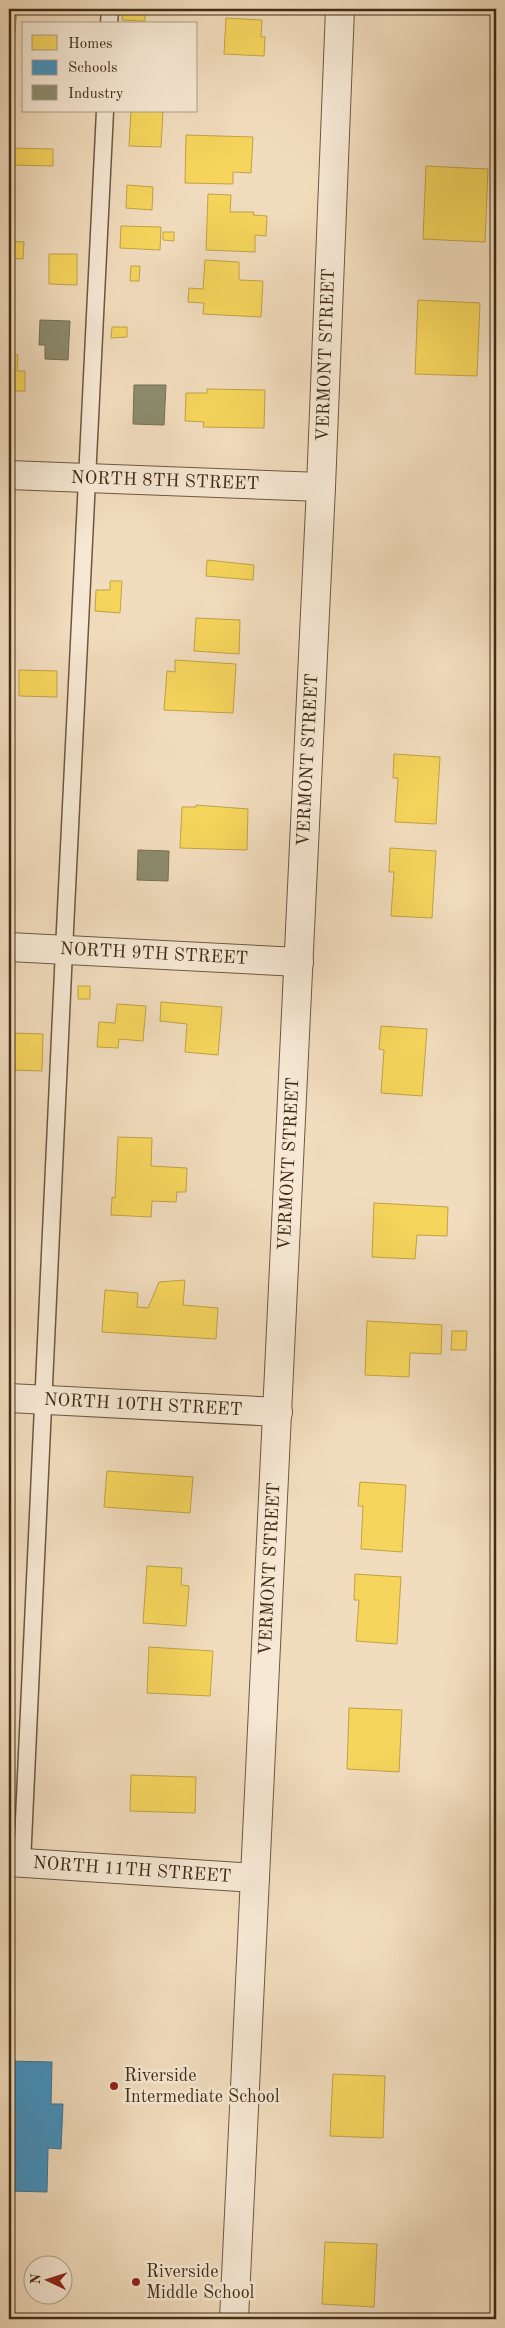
<svg xmlns="http://www.w3.org/2000/svg" width="505" height="2328" viewBox="0 0 505 2328" font-family="'Old Standard TT',serif">
  <rect width="100%" height="100%" fill="#f1dcbd"/>
  <filter id="stains"><feTurbulence type="fractalNoise" baseFrequency=".004" numOctaves="4"/><feColorMatrix values="0 0 0 0 .2 0 0 0 0 .09 0 0 0 0 .02 0 0 0 .5 -.17"/></filter>
  <radialGradient id="worn" r=".72"><stop offset=".6" stop-color="#630" stop-opacity="0"/><stop offset="1" stop-color="#630" stop-opacity=".3"/></radialGradient>
  <path fill="#f6d55c" stroke="#c0a247" d="M123,9h22v12l-23,-1z
    M9,11h8l-3,30h-5z
    M226,18l36,2 -1,17h4l-1,19 -40,-2z
    M131,111h32l-2,36 -32,-1z
    M186,135l67,2 -2,36 -18,-1v12l-48,-1z
    M9,148l44,1v17l-44,-1z
    M426,166l62,3 -3,73 -62,-3z
    M127,185l26,2 -1,23 -26,-2z
    M208,194l23,1 -1,17h24l-1,3 14,1 -1,20 -11,-1v17l-49,-2z
    M121,226l40,1 -1,23 -40,-2z
    M163,232h11v9l-11,-1z
    M9,241l15,1 -1,17 -14,-1z
    M49,254h28v31l-28,-1z
    M205,260l34,2v18l24,1 -2,36 -58,-3 1,-11 -16,-1 1,-14 14,1z
    M131,266h9l-1,15h-9z
    M418,300l62,3 -3,73 -62,-2z
    M112,327h15v10l-16,1z
    M9,342h3l-1,13h7l-1,16h8v20h-15v23z
    M207,389l58,1 -1,38 -61,-1 1,-5 -19,-1 1,-28h21z
    M207,560l47,5 -1,15 -47,-4z
    M110,581h12l-2,32 -25,-2 1,-21h14z
    M196,618l44,2 -1,34 -45,-3z
    M175,660l61,4 -3,49 -69,-3 3,-39 8,1z
    M19,670l38,1v26l-38,-1z
    M394,754l46,3 -4,67 -41,-2 3,-44h-5z
    M196,805l52,4 -1,41 -67,-2 2,-41h14z
    M390,848l46,3 -4,67 -41,-2 3,-44h-5z
    M78,986h12v13h-12z
    M161,1002l61,5 -4,48 -33,-3 2,-28 -27,-3z
    M117,1004l29,2 -3,35 -24,-2 -1,9 -21,-1 2,-25 16,1z
    M381,1026l46,3 -5,67 -41,-3 3,-43 -5,-1z
    M12,1033l31,1 -1,37 -31,-1z
    M118,1137l34,1 -1,28 36,2 -1,24h-9l-1,10 -24,-1 -1,16 -40,-2 1,-18 3,1z
    M374,1203l74,4 -1,29 -30,-1 -2,24 -43,-2z
    M185,1280l-2,25 35,3 -2,31 -114,-7 3,-42 33,3 -1,14 11,1 11,-26z
    M367,1321l75,4 -1,29 -31,-1 -1,24 -44,-2z
    M452,1331h15l-1,19h-15z
    M107,1471l86,6 -3,36 -86,-6z
    M360,1482l46,3 -4,67 -41,-3 2,-43h-5z
    M147,1566l35,2 -1,17 8,1 -3,40 -43,-3z
    M355,1574l46,3 -4,67 -41,-3 3,-41h-5z
    M149,1647l64,4 -3,45 -63,-3z
    M349,1708l53,2 -3,62 -52,-3z
    M131,1775l65,2 -1,36 -65,-2z
    M333,2074l52,2 -2,62 -53,-2z
    M325,2242l52,2 -3,63 -52,-3z"/>
  <path fill="#4393c3" stroke="#42748f" d="M9,2061l43,1 -1,42h12l-2,45 -13,-1 -1,44 -38,-1z"/>
  <path fill="#8c8c6e" stroke="#766f53" d="M40,320l30,1 -2,39 -23,-1v-14h-6z
    M134,385h32l-2,40 -31,-1z
    M138,850l31,1 -1,30 -31,-1z"/>
  <g fill="none" stroke-linecap="round" stroke-linejoin="round">
    <defs>
      <path id="service" d="M109,24l1,-15
        M22,1863l42,-913 41,-839"/>
      <path id="minor" d="M9,475l312,12
        M9,947l290,15
        M9,1398l269,14
        M9,1862l246,16"/>
      <path id="tertiary" d="M234,2319l87,-1832 19,-478"/>
    </defs>
    <use href="#service" stroke="#6d583f" stroke-width="19"/>
    <use href="#minor" stroke="#6d583f" stroke-width="30"/>
    <use href="#tertiary" stroke="#6d583f" stroke-width="30"/>
    <use href="#service" stroke="#f6e8d4" stroke-width="16"/>
    <use href="#minor" stroke="#f6e8d4" stroke-width="28"/>
    <use href="#tertiary" stroke="#f6e8d4" stroke-width="28"/>
  </g>
  <g fill="#8f2418" stroke="#f6e8d4" stroke-width="2">
    <circle cx="114" cy="2086" r="5"/>
    <circle cx="136" cy="2282" r="5"/>
  </g>
  <g text-anchor="middle" dominant-baseline="central" stroke-width="5" stroke-linejoin="round" paint-order="stroke">
    <g font-size="18" fill="#412c15" stroke="#f6e8d4">
      <text transform="translate(326 355) rotate(-88)">VERMONT STREET</text>
      <text transform="translate(165 481) rotate(2)">NORTH 8TH STREET</text>
      <text transform="translate(308 760) rotate(-87)">VERMONT STREET</text>
      <text transform="translate(154 954) rotate(3)">NORTH 9TH STREET</text>
      <text transform="translate(289 1164) rotate(-87)">VERMONT STREET</text>
      <text transform="translate(143 1405) rotate(3)">NORTH 10TH STREET</text>
      <text transform="translate(270 1569) rotate(-87)">VERMONT STREET</text>
      <text transform="translate(132 1870) rotate(4)">NORTH 11TH STREET</text>
    </g>
    <g font-size="18" fill="#412c15" stroke="#f6e8d4" text-anchor="start">
      <text x="124" y="2076">Riverside<tspan x="124" dy="21">Intermediate School</tspan></text>
      <text x="146" y="2272">Riverside<tspan x="146" dy="21">Middle School</tspan></text>
    </g>
  </g>
  <rect width="505" height="2328" fill="none" stroke="#f1dcbd" stroke-width="30"/>
  <rect x="10" y="10" width="485" height="2308" fill="none" stroke="#412c15" stroke-width="2.5"/>
  <rect x="15" y="15" width="475" height="2298" fill="none" stroke="#412c15"/>
  <rect x="22" y="22" width="175" height="90" fill="#f6e8d4" stroke="#ae9d88"/>
  <rect x="32" y="35" width="25" height="15" fill="#f6d55c" stroke="#ae9d88"/>
  <text x="68" y="48" font-size="15" fill="#412c15">Homes</text>
  <rect x="32" y="60" width="25" height="15" fill="#4393c3" stroke="#ae9d88"/>
  <text x="68" y="72" font-size="15" fill="#412c15">Schools</text>
  <rect x="32" y="85" width="25" height="15" fill="#8c8c6e" stroke="#ae9d88"/>
  <text x="68" y="98" font-size="15" fill="#412c15">Industry</text>
  <g transform="translate(48 2280) rotate(274)"><circle r="24" fill="#f6e8d4" stroke="#ae9d88"/>
  <path d="M0-4L9 19L0 12L-9 19Z" fill="#8f2418"/>
  <text y="-8" font-size="14" font-weight="bold" text-anchor="middle" fill="#412c15">N</text>
  </g>
  <rect width="100%" height="100%" filter="url(#stains)"/>
  <rect width="100%" height="100%" fill="url(#worn)"/>
</svg>
